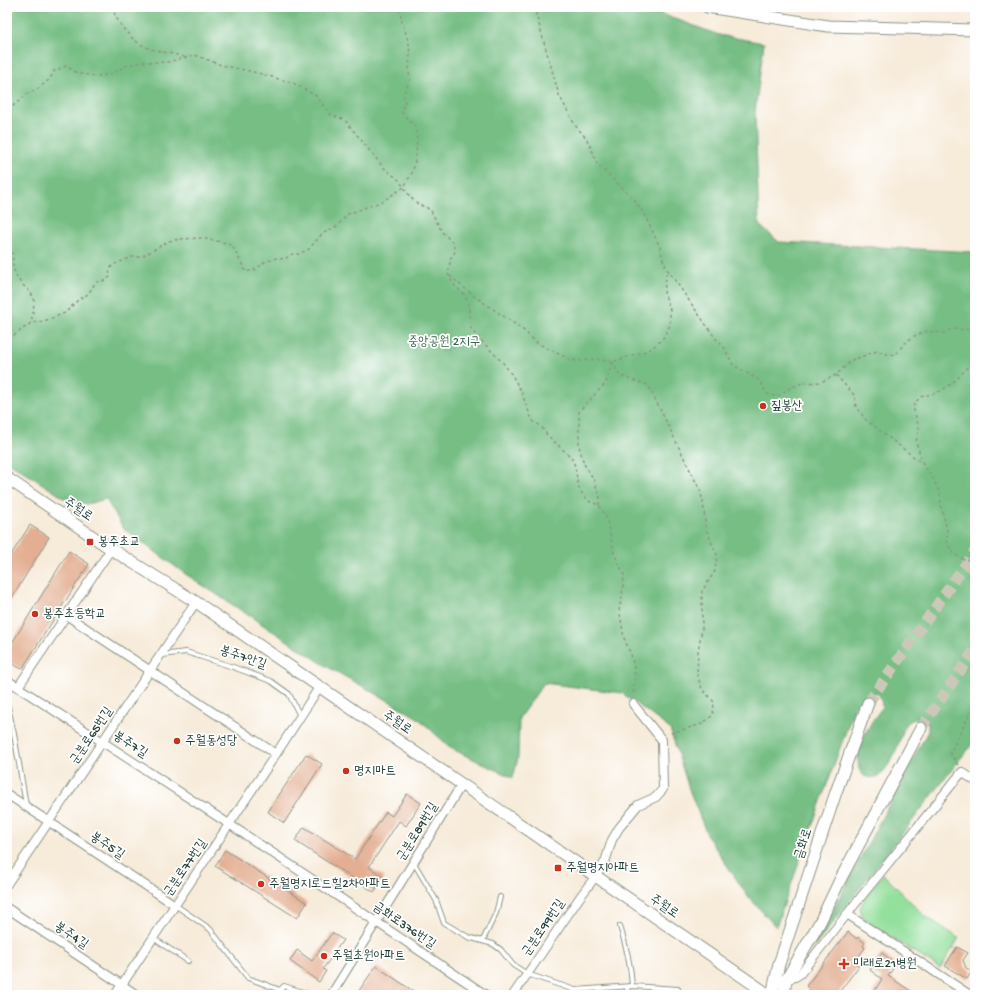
<svg xmlns="http://www.w3.org/2000/svg" width="982" height="1002" viewBox="0 0 982 1002" font-family="'Gochi Hand','Poor Story',sans-serif">
  <rect width="100%" height="100%" fill="#fff"/>
  <filter id="ink" filterUnits="userSpaceOnUse"><feTurbulence type="fractalNoise" baseFrequency=".025" numOctaves="2"/><feDisplacementMap in="SourceGraphic" scale="8" xChannelSelector="R" yChannelSelector="G"/><feConvolveMatrix kernelMatrix="1 2 1 2 8 2 1 2 1" color-interpolation-filters="sRGB"/></filter>
  <filter id="wash" filterUnits="userSpaceOnUse"><feTurbulence type="fractalNoise" baseFrequency=".012" numOctaves="4" result="noise"/><feDisplacementMap in="SourceGraphic" scale="16" xChannelSelector="R" yChannelSelector="G"/><feGaussianBlur stdDeviation="0.9" result="paint"/><feColorMatrix in="noise" values="0 0 0 0 0 0 0 0 0 0 0 0 0 0 0 0 0 1.4 0 .05"/><feComposite in="paint" operator="in"/></filter>
  <g filter="url(#wash)">
    <rect width="100%" height="100%" fill="#f7ebd9"/>
    <path fill="#93df9c" stroke="#598e68" d="M883,874l42,42 34,22 -19,31 -61,-40 -14,-10 -3,-4 -2,-6 2,-6z"/>
    <path fill="#76be84" stroke="#4a7e5c" d="M7,7h636l76,28 45,8 -9,69 4,113 20,17 196,10v488l-164,211 117,-220v-7l-3,-5c-20,-2 -20,8 -26,23 -3,10 -9,22 -16,30 -5,4 -9,7 -16,5 -18,-5 -4,-42 3,-52 3,-6 9,-12 12,-18l-1,-9 -4,-5 -8,1 -14,12 -79,221 -29,-32 -39,-58 -18,-45 -20,-63 -48,-36 -78,-10 -25,35 -1,40 -5,20 -61,-29 -34,-31 -29,-17 -63,-35 -142,-93 -61,-45 -17,-29 -19,5 -20,-4 -60,-39z"/>
    <g id="blocks">
      <path fill="#e3ae91" d="M30,525l19,12 -42,69v-45z
        M69,551l20,13 -67,105 -15,-8v-10z
        M306,754l16,10 -38,59 -16,-11z
        M407,794l14,9 -15,23 -7,-5 -30,46 15,10 -10,15 -79,-51 9,-14 51,32 31,-47 6,4z
        M225,850l82,53 -10,15 -82,-52z
        M848,932l9,7 1,-2 7,6 -2,3 2,2 -11,14 5,4 -22,29h-25l-3,-6 -3,-3z
        M332,933l11,7 -20,29 3,2 -7,11 -29,-21 7,-11 15,11z
        M957,947l11,6 -5,7 3,8 6,3 -5,8 -22,-13z
        M882,953l14,11 -8,12 29,19h-45l10,-16 -12,-9z
        M376,966l43,29h-63z"/>
    </g>
  </g>
  <g filter="url(#ink)">
    <use href="#blocks" fill-opacity="0" stroke="#8b9486" stroke-width="1"/>
    <g fill="none" stroke-linecap="round" stroke-linejoin="round">
      <path stroke="#ccc8b8" stroke-width="11" stroke-dasharray="11 5.5" stroke-linecap="butt" d="M868,703l107,-152
        M921,728l54,-79"/>
      <defs>
        <path id="lane" d="M162,655l24,-3 47,15 38,14 18,13 11,22
          M7,703l7,31 12,71
          M414,863l22,37 8,23 24,14 25,7 8,6 12,15 14,9 48,16 57,-4 46,3
          M175,905l35,24 38,49 32,12 4,-4 28,9
          M620,926c6,21 11,39 12,60
          M153,938l35,23
          M483,940l13,-27 4,-16
          M626,995l2,-9"/>
        <path id="street" d="M66,615l210,139
          M7,680l222,144 257,171
          M18,687l93,-138
          M7,794l168,111
          M7,884l189,-282
          M7,908l130,87
          M847,914l123,81
          M786,980l9,-3 5,-3 47,-60 115,-142 13,9
          M7,993l3,2
          M115,995l161,-241 44,-68
          M331,995l131,-211
          M513,995l67,-98 15,-20 10,-15 7,-22 7,-12 19,-23 18,-8 7,-8 -1,-49 -29,-36"/>
        <path id="secondary" d="M707,7l121,19 147,4
          M7,478l104,71 85,53 573,393
          M772,995l7,-31 57,-172 32,-89
          M784,995l2,-15 34,-58 20,-42 81,-152"/>
      </defs>
      <use href="#lane" stroke="#8b9486" stroke-width="6"/>
      <use href="#street" stroke="#8b9486" stroke-width="10"/>
      <use href="#secondary" stroke="#8b9486" stroke-width="13"/>
      <path stroke="#8b9486" stroke-width="1.5" stroke-dasharray="3 3" stroke-linecap="butt" d="M112,7c5,16 18,33 34,40 12,5 26,6 39,10
        M534,7l25,88 16,30 11,13 6,12 5,14 38,36 9,14 16,33 3,13 4,9 49,70 7,6 10,20 24,14 4,4 5,10 6,3h6l12,-8 12,-5 19,-1 15,-7 16,-15 25,-9 14,4 6,-2 6,-8 9,-8 15,-6 16,2 9,-4 23,1
        M7,117l7,-12 13,-11 12,-6 11,-9 4,-8 12,-5 11,7 18,3 14,-1 19,-10 14,-3h26l27,-7 26,10 37,8 35,10 23,13 15,19 14,5 38,47 16,13 12,18 8,7 7,2 5,4 11,21 11,11 2,9 -4,6 -3,16 6,11 11,10 4,12 1,20 6,8 28,29 8,11 9,16 9,24 4,7 7,4 6,9 24,22 4,9 3,20 5,9 7,7 9,3 7,11 8,37 10,22 -2,22 -3,11 5,30 7,17 3,13 1,12 -2,16
        M7,248l6,6c-1,11 1,21 8,29 5,6 12,9 13,18 0,6 -2,15 -3,22
        M450,276l24,20 48,33 15,14 34,17 11,1 14,-2 16,3 37,-12 13,-10 8,-15v-15l-6,-18 3,-22
        M7,345l2,-6 22,-16 13,-2 21,-8 14,-14 9,-5 8,-12 7,-1 7,-4 -1,-7 4,-5 19,-8h9l28,-16 11,-2 21,-1 26,5 6,4 13,25 11,-3 6,-6 13,-5 9,1 7,-5h7l10,-5 13,-15 15,-8 11,-12 35,-13 21,-14 9,-16 3,-16 1,-19 -3,-11 -12,-12 1,-9 2,-2 -2,-8 7,-13 -1,-11 1,-15 -1,-11 -8,-26 -1,-11
        M612,362l8,14 28,9 52,105 3,12 3,27 11,26 -2,16 -13,20v38l-4,22 -1,24 5,14 12,13 -1,13 -11,9 -34,10
        M836,375l19,21 1,11 10,13 57,44 11,16 6,14 1,12 7,27 -2,7c3,7 8,16 17,19 5,2 7,0 12,4
        M923,464l-7,-22 3,-14 -6,-21c7,-13 10,-10 22,-14 14,-4 35,-25 40,-39
        M599,505l1,-9 -7,-18 -9,-14 -5,-18v-35l27,-28 6,-21
        M958,765l-8,-12 25,-49"/>
      <use href="#lane" stroke="#fff" stroke-width="4"/>
      <use href="#street" stroke="#fff" stroke-width="8"/>
      <use href="#secondary" stroke="#fff" stroke-width="11"/>
    </g>
  </g>
  <g fill="#c8321e" stroke="#fff" stroke-width="1.5">
    <circle cx="763" cy="406" r="4"/>
    <rect x="86" y="538" width="8" height="8" rx="2"/>
    <circle cx="35" cy="614" r="4"/>
    <circle cx="177" cy="741" r="4"/>
    <circle cx="346" cy="771" r="4"/>
    <rect x="554" y="864" width="8" height="8" rx="2"/>
    <circle cx="261" cy="884" r="4"/>
    <circle cx="324" cy="956" r="4"/>
    <path d="M842 958h4v4h4v4h-4v4h-4v-4h-4v-4h4z"/>
  </g>
  <g text-anchor="middle" dominant-baseline="central" stroke-width="3.5" stroke-linejoin="round" paint-order="stroke">
    <g font-size="13" fill="#3c664e" stroke="#fff">
      <text x="444" y="342">중앙공원 2지구</text>
    </g>
    <g font-size="13" fill="#1f3d34" stroke="#fff" text-anchor="start">
      <text x="771" y="406">짚봉산</text>
      <text x="98" y="542">봉주초교</text>
      <text x="43" y="614">봉주초등학교</text>
      <text x="185" y="741">주월동성당</text>
      <text x="354" y="771">명지마트</text>
      <text x="566" y="868">주월명지아파트</text>
      <text x="269" y="884">주월명지로드힐2차아파트</text>
      <text x="332" y="956">주월초원아파트</text>
      <text x="853" y="964">미래로21병원</text>
    </g>
    <g font-size="13" fill="#1f3d34" stroke="#fff">
      <text transform="translate(78 510) rotate(34)">주월로</text>
      <text transform="translate(243 658) rotate(19)">봉주7안길</text>
      <text transform="translate(397 723) rotate(34)">주월로</text>
      <text transform="translate(92 736) rotate(-56)">군분로65번길</text>
      <text transform="translate(130 745) rotate(33)">봉주7길</text>
      <text transform="translate(418 832) rotate(-58)">군분로89번길</text>
      <text transform="translate(804 844) rotate(-72)">금화로</text>
      <text transform="translate(107 846) rotate(34)">봉주5길</text>
      <text transform="translate(186 868) rotate(-56)">군분로77번길</text>
      <text transform="translate(664 907) rotate(34)">주월로</text>
      <text transform="translate(404 926) rotate(34)">금화로376번길</text>
      <text transform="translate(544 928) rotate(-56)">군분로99번길</text>
      <text transform="translate(71 936) rotate(34)">봉주4길</text>
    </g>
  </g>
  <rect width="982" height="1002" fill="none" stroke="#fff" stroke-width="24"/>
</svg>
